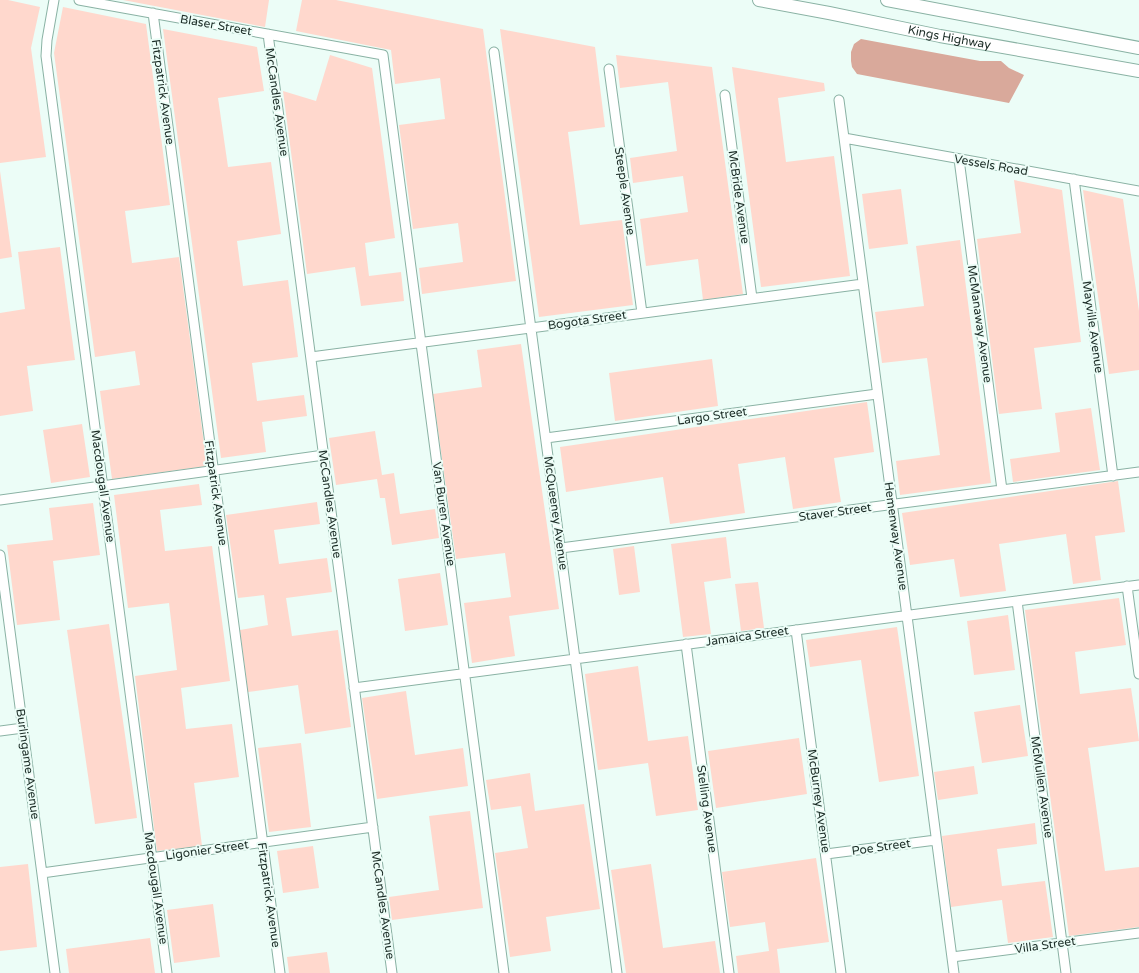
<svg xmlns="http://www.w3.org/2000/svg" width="1139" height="973" viewBox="0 0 1139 973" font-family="'Varela Round',sans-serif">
  <rect width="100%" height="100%" fill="#ecfdf7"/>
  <path fill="#ffd8cd" d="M0,0h8l32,7 -9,41 15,109 -46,6z
    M123,0h146l-4,27z
    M302,0h34l147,29 33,252 -94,13 -3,-26 44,-6 -5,-39 -45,6 -14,-104 46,-6 -5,-41 -45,6 -4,-34 -95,-19z
    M63,7l83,17 24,181 -45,6 7,52 47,-6 28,209 -95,13 -12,-88 40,-6 -5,-34 -40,6 -41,-304z
    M163,29l94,18 7,44 -46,7 10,69 43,-5 10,72 -44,7 6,45 45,-6 10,77 -46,6 5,38 47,-6 3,21 -45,6 4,30 -45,6z
    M500,29l95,18 10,80 -37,5 12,93 42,-5 11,85 -94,12z
    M330,55l42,13 23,170 -30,5 4,33 32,-4 3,29 -43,5 -6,-39 -48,7 -24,-183 33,10z
    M616,55l96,12 31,227 -40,6 -5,-41 -52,7 -6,-47 48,-7 -5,-36 -50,7 -3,-25 47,-7 -9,-69 -48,6z
    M732,67l92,16 1,8 -47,7 8,64 48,-6 16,120 -89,11z
    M0,171l12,86 -12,2z
    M1014,180l48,10 19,152 -47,6 8,61 -43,5 -22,-175 44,-6z
    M901,189l7,55 -39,5 -7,-55z
    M1083,190l40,9 16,112v59l-30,4z
    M960,240l31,243 -91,12 -4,-34 44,-6 -13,-97 -45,5 -7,-51 49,-6 -8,-60z
    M60,247l15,113 -48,6 6,45 -33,5v-103l25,-4 -7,-57z
    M521,344l38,265 -50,7 6,40 -43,7 -8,-60 47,-6 -6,-44 -49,6 -23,-165 49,-7 -5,-37z
    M712,359l6,47 -103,15 -6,-48z
    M867,402l7,50 -40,6 7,44 -48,7 -8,-52 -47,7 7,49 -75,11 -7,-47 -97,15 -6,-45z
    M1091,408l9,62 -87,12 -3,-23 50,-7 -5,-39z
    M82,424l8,53 -39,6 -8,-53z
    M375,431l7,44 12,-2 6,41 35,-5 4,29 -47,7 -7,-47h-5l-3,-19 -41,6 -7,-47z
    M1118,481l7,51 -30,4 6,44 -28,4 -7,-50 -67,10 7,47 -46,6 -6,-38 -44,6 -8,-52z
    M199,484l3,21 -42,5 5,41 47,-5 18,135 -49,7 5,41 46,-5 7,53 -45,6 8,63 -45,5 -22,-175 42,-6 -8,-67 -41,5 -14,-113z
    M317,502l3,22 -46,6 5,34 48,-6 5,34 -46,6 6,38 46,-6 13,97 -46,7 -7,-49 -50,7 -8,-62 28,-5 -4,-30 -26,3 -12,-83z
    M93,503l7,52 -47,6 7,59 -43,5 -10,-80 46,-5 -4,-32z
    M726,537l5,41 -27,4 7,52 -28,3 -12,-93z
    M634,546l6,46 -21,3 -6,-46z
    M440,573l8,52 -43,6 -7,-52z
    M758,582l6,46 -23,3 -6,-47z
    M1119,598l7,47 -51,7 5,42 51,-6 8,53 -51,7 17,123 34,-4v60l-70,9 -44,-326z
    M1008,615l7,55 -41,5 -7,-54z
    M109,624l28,194 -42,6 -28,-194z
    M897,627l22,149 -40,6 -18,-122 -51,7 -4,-27z
    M638,666l10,75 40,-5 10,74 -42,6 -8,-53 -50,7 -13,-96z
    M406,691l9,64 48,-7 5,38 -91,13 -15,-101z
    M1020,705l8,51 -46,7 -8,-51z
    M799,738l8,56 -91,14 -8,-57z
    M301,743l10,84 -42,5 -11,-84z
    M974,766l4,28 -40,6 -4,-28z
    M530,773l5,38 49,-7 16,105 -54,8 5,34 -41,6 -15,-104 33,-5 -7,-42 -30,4 -5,-30z
    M470,811l13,97 -91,12 -3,-23 50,-7 -10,-74z
    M1035,823l2,21 -40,5 5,37 43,-5 8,56 -45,6 -6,-43 -51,7 -9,-71z
    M313,846l6,42 -36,5 -6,-42z
    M816,858l13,84 -52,7 3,24h-42l-2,-17 33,-5 -4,-29 -35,5 -8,-55z
    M28,864l9,83 -37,4v-84z
    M651,864l12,84 52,-7 5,32h-94l-15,-103z
    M213,904l7,53 -46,6 -7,-53z
    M150,938l5,35h-86l-3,-24z
    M327,952l3,21h-41l-2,-16z"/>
  <path fill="#d9a99b" d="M861,39l119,22h21l8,7 15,7 -15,28 -152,-29 -5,-7 -1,-6v-9l3,-8z"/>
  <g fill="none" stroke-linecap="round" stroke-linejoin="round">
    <defs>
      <path id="minor" d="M54,0l-7,40 -1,16 121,917
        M79,0l304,55 121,918
        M153,13l127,960
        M268,34l124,939
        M494,52l123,921
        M609,69l33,244
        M725,95l27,203
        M839,100l115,873
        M844,138l295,53
        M959,159l43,331
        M1074,179l39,297
        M311,357l552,-73
        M546,438l331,-44
        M0,500l324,-45
        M561,548l578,-76
        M0,555l55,418
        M1127,586l12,88
        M1017,601l49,372
        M796,630l45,343
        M686,644l43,329
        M354,688l785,-103
        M0,731l23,-3
        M826,854l110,-14
        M42,873l331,-46
        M952,957l187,-24"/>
      <g id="secondary">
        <path id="s1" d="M759,0l70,13 111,23 199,35"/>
        <path d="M887,0l252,48"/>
      </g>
    </defs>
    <use href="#minor" stroke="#8ab2a4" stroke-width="11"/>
    <use href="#secondary" stroke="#8ab2a4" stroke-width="14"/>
    <use href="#minor" stroke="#fff" stroke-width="9"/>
    <use href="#secondary" stroke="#fff" stroke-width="12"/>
  </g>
  <g text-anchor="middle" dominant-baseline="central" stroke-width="4" stroke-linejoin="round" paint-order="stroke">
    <g font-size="12" fill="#1b2c26" stroke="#ecfdf7">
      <text transform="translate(216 25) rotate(10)">Blaser Street</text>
      <text stroke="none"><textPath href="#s1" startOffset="194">Kings Highway</textPath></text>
      <text transform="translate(163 92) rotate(82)">Fitzpatrick Avenue</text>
      <text transform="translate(277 102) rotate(82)">McCandles Avenue</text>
      <text transform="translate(991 165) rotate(10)">Vessels Road</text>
      <text transform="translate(625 191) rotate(82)">Steeple Avenue</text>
      <text transform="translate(739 197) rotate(82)">McBride Avenue</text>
      <text transform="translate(587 320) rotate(-8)">Bogota Street</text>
      <text transform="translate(980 324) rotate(82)">McManaway Avenue</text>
      <text transform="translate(1093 327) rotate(82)">Mayville Avenue</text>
      <text transform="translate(712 416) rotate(-8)">Largo Street</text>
      <text transform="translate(103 486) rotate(82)">Macdougall Avenue</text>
      <text transform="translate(216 493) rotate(82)">Fitzpatrick Avenue</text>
      <text transform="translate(330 504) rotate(82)">McCandles Avenue</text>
      <text transform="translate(835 512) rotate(-8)">Staver Street</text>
      <text transform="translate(556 513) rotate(82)">McQueeney Avenue</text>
      <text transform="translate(444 514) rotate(82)">Van Buren Avenue</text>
      <text transform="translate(896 536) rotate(82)">Hemenway Avenue</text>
      <text transform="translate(747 636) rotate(-8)">Jamaica Street</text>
      <text transform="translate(28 764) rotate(82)">Burlingame Avenue</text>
      <text transform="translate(1042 787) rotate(82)">McMullen Avenue</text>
      <text transform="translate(819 801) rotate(82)">McBurney Avenue</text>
      <text transform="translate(707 809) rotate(82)">Stelling Avenue</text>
      <text transform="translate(881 847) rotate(-8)">Poe Street</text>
      <text transform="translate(207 850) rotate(-8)">Ligonier Street</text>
      <text transform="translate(156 888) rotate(82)">Macdougall Avenue</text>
      <text transform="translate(269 895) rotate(82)">Fitzpatrick Avenue</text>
      <text transform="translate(383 905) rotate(82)">McCandles Avenue</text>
      <text transform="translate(1045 945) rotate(-8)">Villa Street</text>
    </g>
  </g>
</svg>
